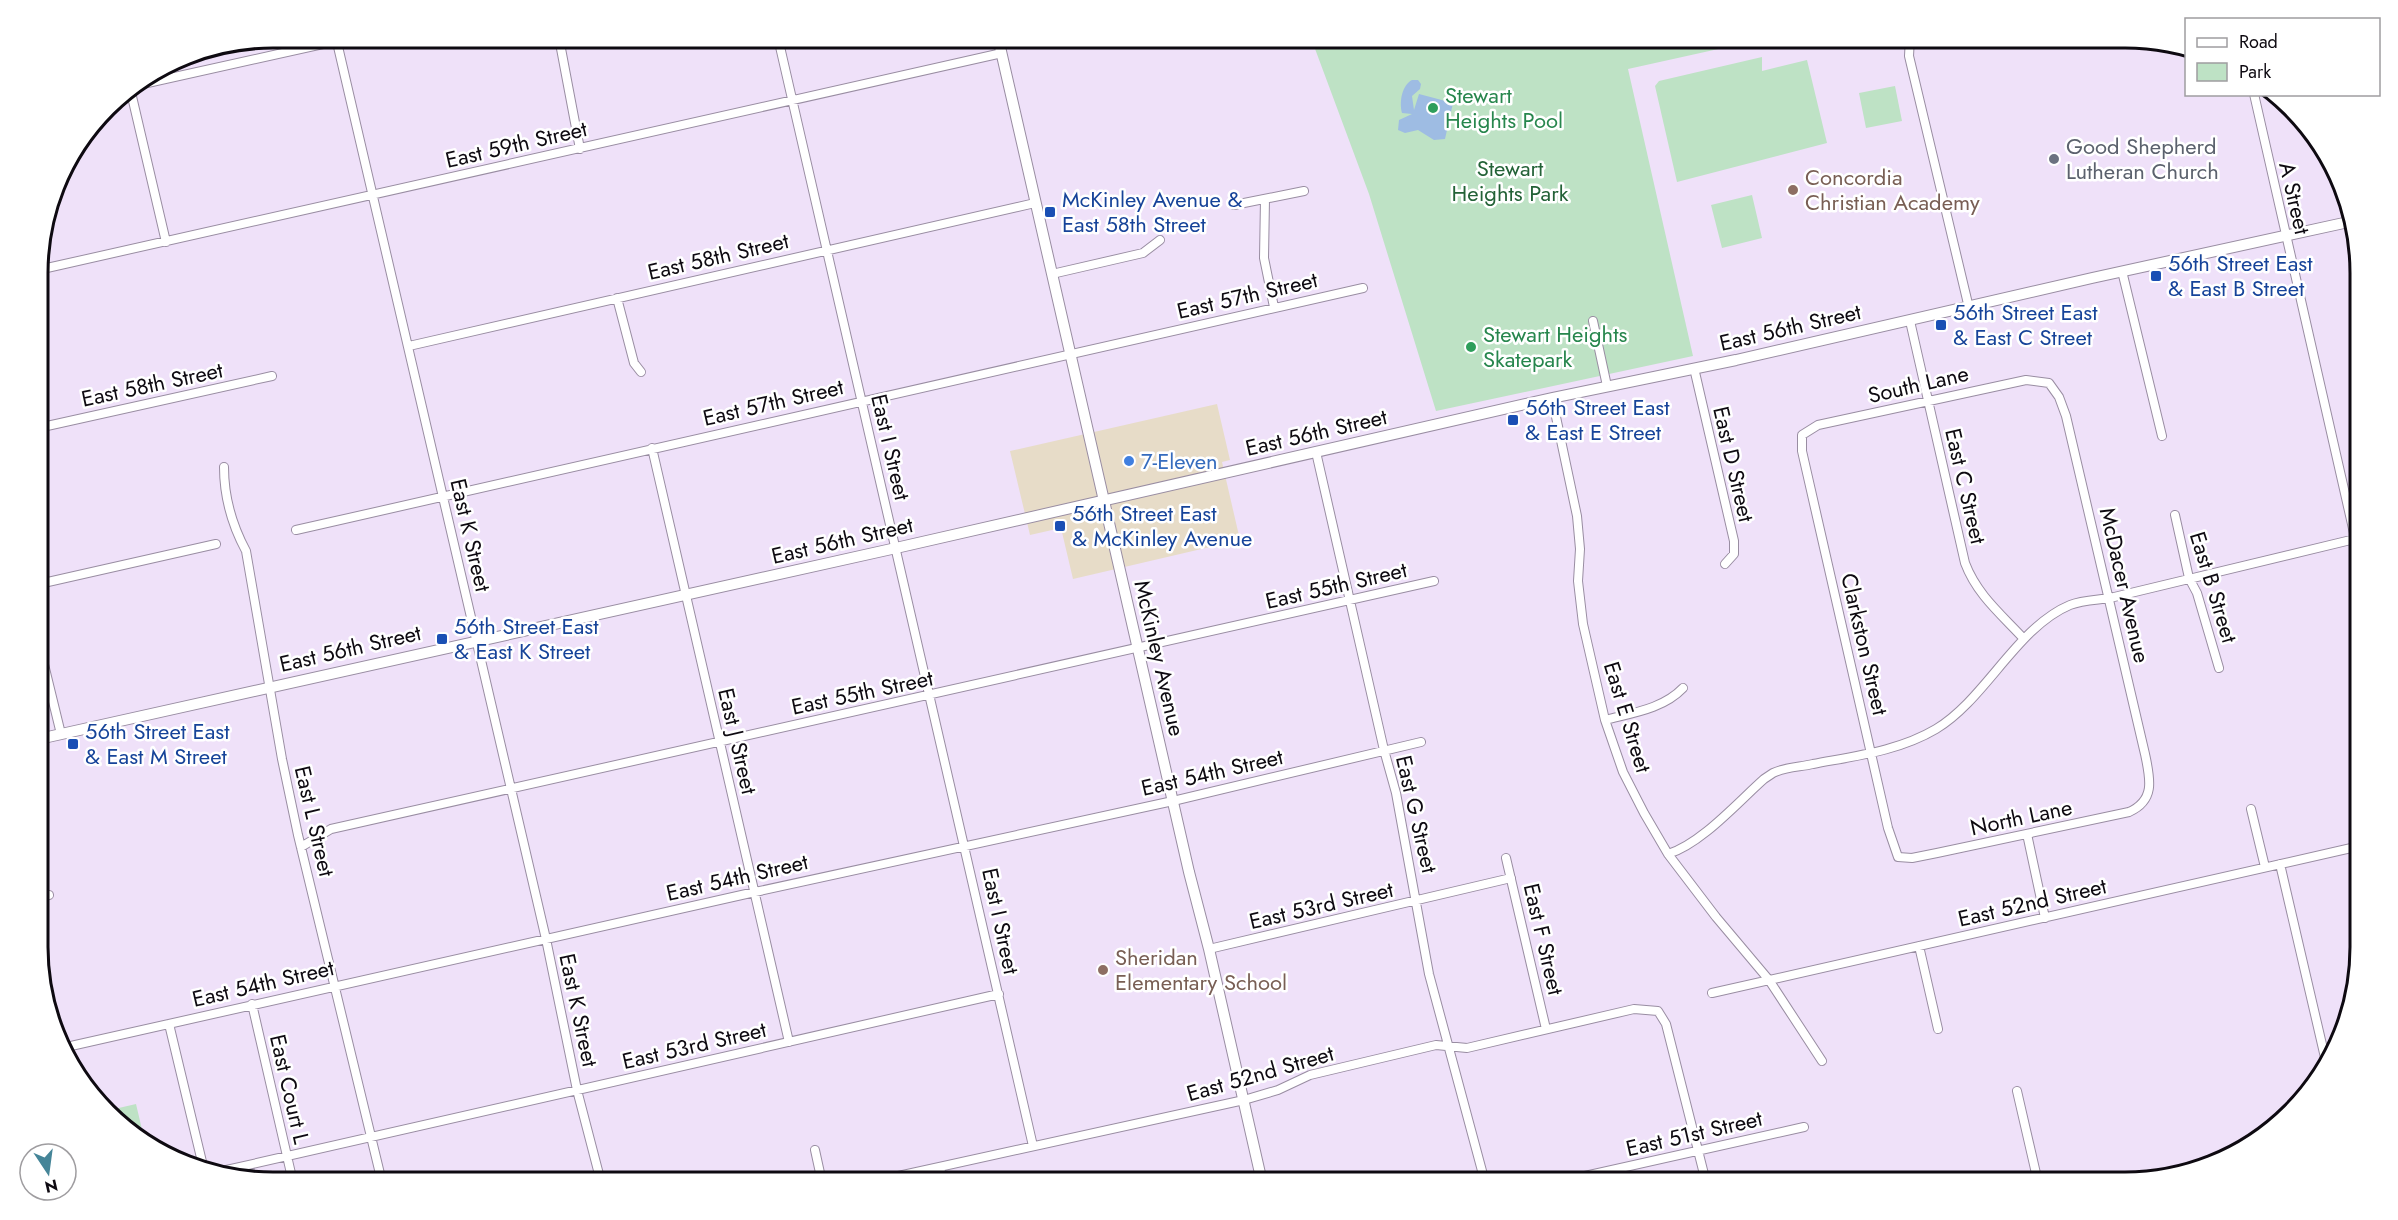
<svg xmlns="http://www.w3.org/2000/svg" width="2398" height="1220" viewBox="0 0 2398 1220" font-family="Jost,sans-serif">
  <rect width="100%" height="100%" fill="#efe1f9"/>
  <path fill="#e7dcc8" d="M1217,404l13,56 -8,2 18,78 -167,39 -12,-51 -31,7 -20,-84z"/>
  <path fill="#bee2c5" d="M1311,38h457l-140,31 65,287 -257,55 -67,-217z
    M1762,57v14l45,-11 20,83 -150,39 -22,-96 4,-5z
    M1895,86l7,35 -36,7 -7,-35z
    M1752,195l10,43 -40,10 -11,-43z
    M136,1104l8,34 -34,-28z"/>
  <path fill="#9ebce3" d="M1412,80h6l3,4 -1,5 -8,7 2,14 5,-16 34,9 -8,36 -11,1 -16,-10 -13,3 -7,-3 1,-10 13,-6 -10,-1c-3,-11 0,-28 10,-33z"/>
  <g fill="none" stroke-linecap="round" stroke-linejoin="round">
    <defs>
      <path id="minor" d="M336,38l210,901 31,151 24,92
        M559,38l21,111
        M778,38l255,1108
        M1910,38l-1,18 60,252
        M134,86l216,-48
        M130,88l36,154
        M2254,94l105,461
        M1265,199l-1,59 10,49
        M1234,205l70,-14
        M38,270l964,-217
        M2122,271l40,165
        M1052,274l91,-21 17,-13
        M617,298l17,65 7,9
        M1593,321l14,65
        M1910,321l55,242c12,32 37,52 59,76
        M409,346l626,-143
        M1694,368l40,173v13l-9,10
        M2026,380l23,3 10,14 7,19 79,338c5,24 11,46 -16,58l-192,41 -25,5 -14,-1 -10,-29 -86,-377v-16l16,-10z
        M1552,398l25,118 3,33 -2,32 5,43 22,96 18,52 21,41 24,41 48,63 53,63 53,81
        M38,428l234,-52
        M652,448l137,594
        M1316,452l68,298 12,43 33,181 56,208
        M224,467c0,30 8,58 22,84l36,208 16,76 84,347
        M2175,515l14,63 8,15 22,75
        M296,530l1067,-242
        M39,584l177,-40
        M39,644l22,90
        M1605,720c27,-7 58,-11 78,-32
        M2251,809l14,58
        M2027,834l18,84
        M301,847l30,-18 1103,-248
        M1668,854c33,-10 70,-52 96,-75l9,-6c12,-6 27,-6 40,-9 42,-8 86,-13 123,-35 49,-29 81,-102 134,-124 12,-5 27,-5 40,-7l249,-60
        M1506,858l40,171
        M2280,864l47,202
        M39,897l10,-2
        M1919,946l19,83
        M1209,949l302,-71
        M1712,993l648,-147
        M252,1004l41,178
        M169,1024l34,142
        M62,1048l693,-156 418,-91 248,-59
        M2017,1091l21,91
        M815,1150l7,32
        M940,1167l3,15
        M222,1171l777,-177
        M871,1182l373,-82 34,-10 32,-15 126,-30 31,3 167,-39 24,2 8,13 40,158
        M1558,1182l246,-55"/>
      <path id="tertiary" d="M39,739l857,-191 656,-150 184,-38 356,-82 261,-57"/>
      <path id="secondary" d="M998,38l191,834 20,77 53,233"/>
    </defs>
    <use href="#minor" stroke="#998da2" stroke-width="10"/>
    <use href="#tertiary" stroke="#998da2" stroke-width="12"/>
    <use href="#secondary" stroke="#998da2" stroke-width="12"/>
    <use href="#minor" stroke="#fff" stroke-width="8"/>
    <use href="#tertiary" stroke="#fff" stroke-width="10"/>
    <use href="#secondary" stroke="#fff" stroke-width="10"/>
  </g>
  <g fill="#2e9e5b" stroke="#fff" stroke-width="2">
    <circle cx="1433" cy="108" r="6"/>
    <circle cx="1471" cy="347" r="6"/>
  </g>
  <circle fill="#6b7280" stroke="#fff" stroke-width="2" cx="2054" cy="159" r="6"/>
  <g fill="#8d6e63" stroke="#fff" stroke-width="2">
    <circle cx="1793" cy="190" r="6"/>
    <circle cx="1103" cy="970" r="6"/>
  </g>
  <g fill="#1a4fb4" stroke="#fff" stroke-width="2">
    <rect x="1044" y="206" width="12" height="12" rx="3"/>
    <rect x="2150" y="270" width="12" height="12" rx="3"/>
    <rect x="1935" y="319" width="12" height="12" rx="3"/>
    <rect x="1507" y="414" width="12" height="12" rx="3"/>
    <rect x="1054" y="520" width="12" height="12" rx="3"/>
    <rect x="436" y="633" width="12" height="12" rx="3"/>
    <rect x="67" y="738" width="12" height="12" rx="3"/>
  </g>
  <circle fill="#3f7fe0" stroke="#fff" stroke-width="2" cx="1129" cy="461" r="6"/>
  <g text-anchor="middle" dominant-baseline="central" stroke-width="5" stroke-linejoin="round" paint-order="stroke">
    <g font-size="22" fill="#27864d" stroke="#fff" text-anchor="start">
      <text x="1445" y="95">Stewart<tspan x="1445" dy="25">Heights Pool</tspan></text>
      <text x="1483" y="334">Stewart Heights<tspan x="1483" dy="25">Skatepark</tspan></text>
    </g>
    <g font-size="22" fill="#0e0a11" stroke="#fff">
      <text transform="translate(516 144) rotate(-13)">East 59th Street</text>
      <text transform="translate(2295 198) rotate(77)">A Street</text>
      <text transform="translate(718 256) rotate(-13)">East 58th Street</text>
      <text transform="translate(1247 295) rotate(-13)">East 57th Street</text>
      <text transform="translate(1790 327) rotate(-13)">East 56th Street</text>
      <text transform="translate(152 384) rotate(-12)">East 58th Street</text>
      <text transform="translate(1918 384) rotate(-13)">South Lane</text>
      <text transform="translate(773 402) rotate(-13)">East 57th Street</text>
      <text transform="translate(1316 432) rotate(-13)">East 56th Street</text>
      <text transform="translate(891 447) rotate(77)">East I Street</text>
      <text transform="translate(1734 464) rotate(77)">East D Street</text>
      <text transform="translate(1966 486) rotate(77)">East C Street</text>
      <text transform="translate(471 535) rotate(77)">East K Street</text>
      <text transform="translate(842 540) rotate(-13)">East 56th Street</text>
      <text transform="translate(1336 585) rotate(-13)">East 55th Street</text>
      <text transform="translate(2125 585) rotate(77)">McDacer Avenue</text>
      <text transform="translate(2214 587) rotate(73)">East B Street</text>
      <text transform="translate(1865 644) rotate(77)">Clarkston Street</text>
      <text transform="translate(350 648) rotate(-13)">East 56th Street</text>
      <text transform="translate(1160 658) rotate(77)">McKinley Avenue</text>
      <text transform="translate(862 692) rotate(-12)">East 55th Street</text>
      <text transform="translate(1628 717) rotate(73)">East E Street</text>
      <text transform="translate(738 741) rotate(77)">East J Street</text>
      <text transform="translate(1212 772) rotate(-13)">East 54th Street</text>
      <text transform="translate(1417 814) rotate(77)">East G Street</text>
      <text transform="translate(2021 817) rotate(-12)">North Lane</text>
      <text transform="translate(315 821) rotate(77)">East L Street</text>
      <text transform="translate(737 877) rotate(-13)">East 54th Street</text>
      <text transform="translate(2032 902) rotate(-13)">East 52nd Street</text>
      <text transform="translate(1321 905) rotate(-13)">East 53rd Street</text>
      <text transform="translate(1001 921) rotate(78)">East I Street</text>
      <text transform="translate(1544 939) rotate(77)">East F Street</text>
      <text transform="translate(263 983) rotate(-13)">East 54th Street</text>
      <text transform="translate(579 1010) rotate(78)">East K Street</text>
      <text transform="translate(694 1045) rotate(-13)">East 53rd Street</text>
      <text transform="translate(1260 1073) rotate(-16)">East 52nd Street</text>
      <text transform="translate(290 1089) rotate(77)">East Court L</text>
      <text transform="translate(1694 1133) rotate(-13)">East 51st Street</text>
    </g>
    <g font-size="22" fill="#5b616d" stroke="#fff" text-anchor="start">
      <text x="2066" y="146">Good Shepherd<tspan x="2066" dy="25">Lutheran Church</tspan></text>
    </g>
    <g font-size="22" fill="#236237" stroke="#fff">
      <text x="1510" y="168">Stewart<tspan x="1510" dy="25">Heights Park</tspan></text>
    </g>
    <g font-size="22" fill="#785e54" stroke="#fff" text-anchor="start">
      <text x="1805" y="177">Concordia<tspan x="1805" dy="25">Christian Academy</tspan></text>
      <text x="1115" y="957">Sheridan<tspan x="1115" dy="25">Elementary School</tspan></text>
    </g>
    <g font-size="22" fill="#164399" stroke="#fff" text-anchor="start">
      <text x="1062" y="199">McKinley Avenue &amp;<tspan x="1062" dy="25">East 58th Street</tspan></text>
      <text x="2168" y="263">56th Street East<tspan x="2168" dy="25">&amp; East B Street</tspan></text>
      <text x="1953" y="312">56th Street East<tspan x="1953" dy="25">&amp; East C Street</tspan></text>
      <text x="1525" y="407">56th Street East<tspan x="1525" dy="25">&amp; East E Street</tspan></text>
      <text x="1072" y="513">56th Street East<tspan x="1072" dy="25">&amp; McKinley Avenue</tspan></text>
      <text x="454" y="626">56th Street East<tspan x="454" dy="25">&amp; East K Street</tspan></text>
      <text x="85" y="731">56th Street East<tspan x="85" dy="25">&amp; East M Street</tspan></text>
    </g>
    <g font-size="22" fill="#366cbe" stroke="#fff" text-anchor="start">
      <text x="1141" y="461">7-Eleven</text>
    </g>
  </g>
  <path d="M0 0H2398V1220H0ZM273 48H2125A225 225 0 0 1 2350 273V947A225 225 0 0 1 2125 1172H273A225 225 0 0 1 48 947V273A225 225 0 0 1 273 48Z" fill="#fff" fill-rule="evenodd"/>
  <path fill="none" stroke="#0e0a11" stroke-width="3" d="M273 48H2125A225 225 0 0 1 2350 273V947A225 225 0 0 1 2125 1172H273A225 225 0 0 1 48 947V273A225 225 0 0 1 273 48Z"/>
  <rect x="2185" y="18" width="195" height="78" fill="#ffffff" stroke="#9f9da0" stroke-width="1.5"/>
  <rect x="2197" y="38" width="30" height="9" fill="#ffffff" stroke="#9f9da0" stroke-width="1.5"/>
  <text x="2239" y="48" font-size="18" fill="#0e0a11">Road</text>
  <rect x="2197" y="63" width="30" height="18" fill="#bee2c5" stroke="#9f9da0" stroke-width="1.5"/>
  <text x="2239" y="78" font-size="18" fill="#0e0a11">Park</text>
  <g transform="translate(48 1172) rotate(167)"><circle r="28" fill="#ffffff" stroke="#9f9da0" stroke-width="1.5"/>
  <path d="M0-4.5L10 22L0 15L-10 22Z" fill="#458598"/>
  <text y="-9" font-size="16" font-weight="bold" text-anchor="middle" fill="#0e0a11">N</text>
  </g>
</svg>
